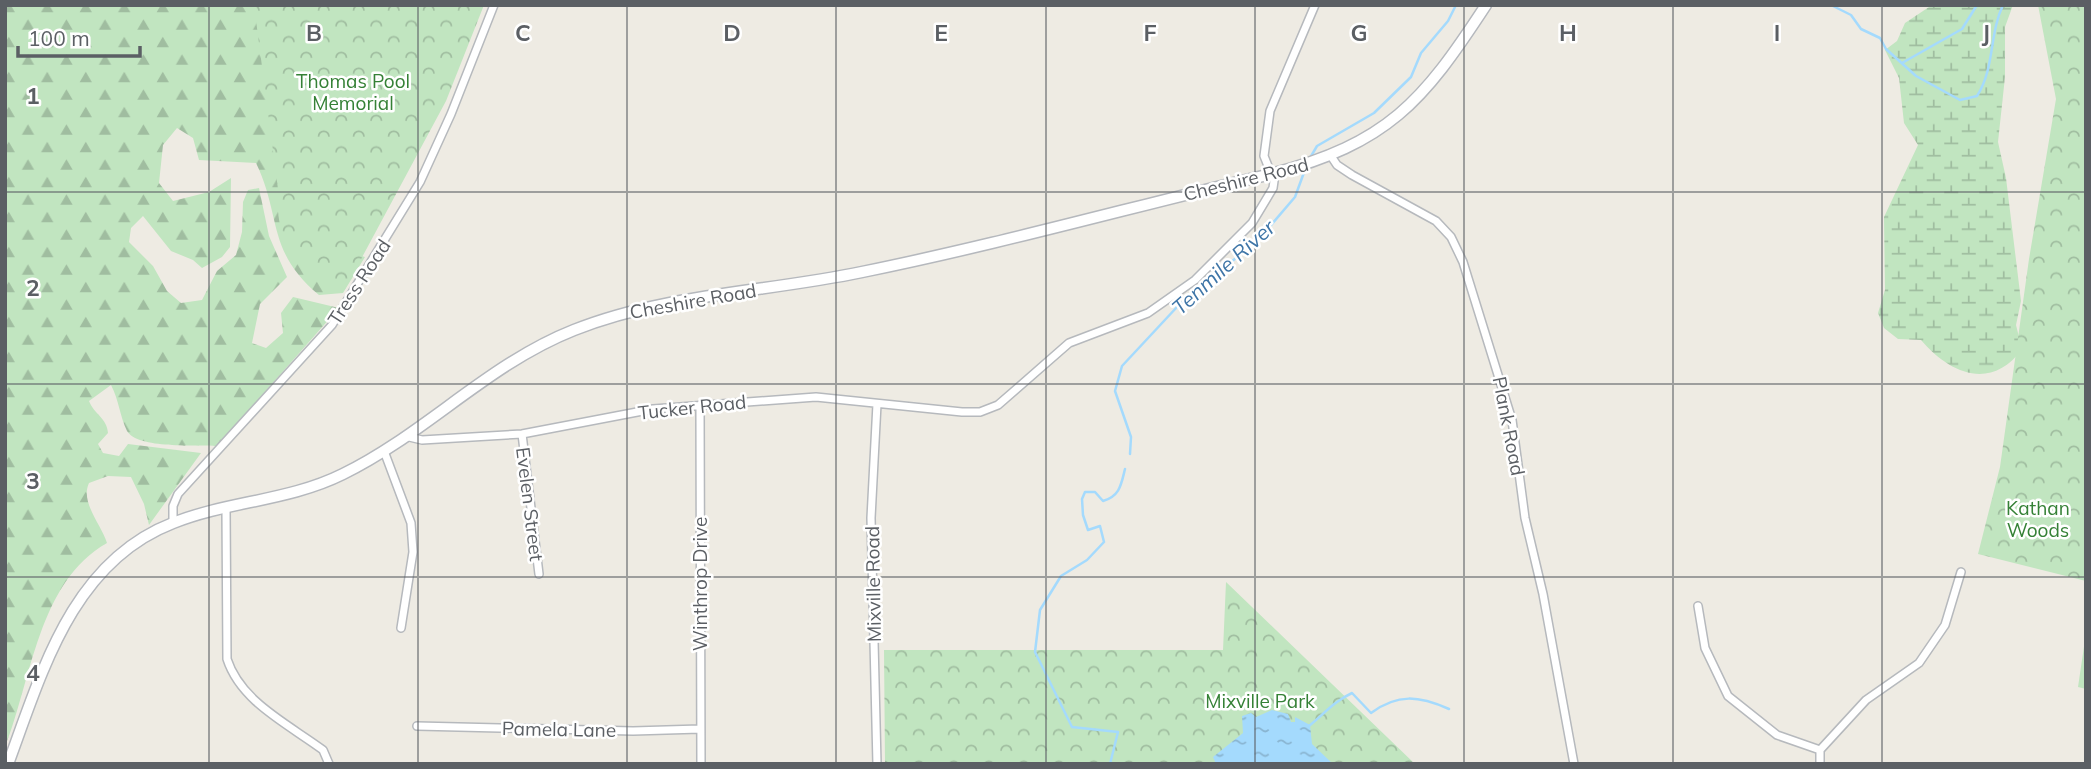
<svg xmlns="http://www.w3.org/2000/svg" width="2091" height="769" viewBox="0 0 2091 769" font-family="Mulish,sans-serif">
  <defs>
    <pattern id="forest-firs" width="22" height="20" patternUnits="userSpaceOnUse" patternTransform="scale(1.75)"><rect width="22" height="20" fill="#c1e5c0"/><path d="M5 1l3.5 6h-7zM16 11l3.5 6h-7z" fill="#a0bda0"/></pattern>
    <pattern id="wetland-marsh" width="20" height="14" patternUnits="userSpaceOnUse" patternTransform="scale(1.75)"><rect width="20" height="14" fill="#c1e5c0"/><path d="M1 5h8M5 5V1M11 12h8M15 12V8" fill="none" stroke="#a0bda0"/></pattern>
    <pattern id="park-crowns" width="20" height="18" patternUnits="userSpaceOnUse" patternTransform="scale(1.75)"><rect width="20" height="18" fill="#c1e5c0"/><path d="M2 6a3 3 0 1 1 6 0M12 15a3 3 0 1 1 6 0" fill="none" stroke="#a0bda0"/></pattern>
    <pattern id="water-ripples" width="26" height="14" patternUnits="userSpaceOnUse" patternTransform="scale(1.75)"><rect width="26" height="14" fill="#a4dafd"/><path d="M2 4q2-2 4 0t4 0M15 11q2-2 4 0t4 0" fill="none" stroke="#89b4d0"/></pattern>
  </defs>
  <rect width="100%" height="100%" fill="#eeebe3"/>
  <path fill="url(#forest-firs)" d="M5,5h282l55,245 23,7 -22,36 -24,2c-53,-44 -37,-78 -63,-132l-57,-3 -6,-22 -16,-10 -14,17 -4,38 14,18 36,-9 22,-14 -1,69 -8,10 -20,11 -9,-8 -22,-9 -28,-35 -12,12 -2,14 24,24 14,25 14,12 21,-3 15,-29 19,-16 6,-23 1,-30 5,-12 11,-2 10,48 18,41 -27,27 -8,39 14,5 17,-15 -2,-20 12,-16 46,11 -122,138c-19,-1 -80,3 -90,-15 -7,-14 -8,-31 -16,-46l-22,16c5,13 18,17 19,32l-10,11 5,9 16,3 9,-12 73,9 -52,72 -5,-21 -13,-27 -23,-1 -19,7c-9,19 12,41 18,60 -69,39 -75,136 -102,204z"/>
  <path fill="url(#wetland-marsh)" d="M1932,5h81l-8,22v50l-7,65 8,36 15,123 -5,24 6,24c-31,43 -73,24 -101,-9l-23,-1 -14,-11 -6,-15 7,-23 -1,-73 34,-72 -14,-22 -5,-45 -14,-28 12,-9 8,-18z"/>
  <path fill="url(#park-crowns)" d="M254,5h230l-38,96 -101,188c-18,4 -53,-37 -61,-54 -6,-13 -7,-24 -5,-38z
    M2038,5h48v576l-108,-27 22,-87 29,-208 27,-160z
    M1226,582l189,182h-530l-1,-114h339z
    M2086,633v56l-8,-2z"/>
  <path fill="url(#water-ripples)" d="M1272,710l16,4 3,8h4v-5l15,8 2,19 21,20h-117l-3,-7 30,-24 -1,-17 9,-3 5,4z"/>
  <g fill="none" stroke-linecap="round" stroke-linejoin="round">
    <path stroke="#a4dafd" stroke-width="2.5" d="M1831,5l20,10 10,14 19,9 6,11 30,27 44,24 17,-4c18,-28 12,-62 26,-91
      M1902,63l60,-34 15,-24
      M1310,158l7,-12 57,-33 37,-36 10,-24 27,-32 8,-16
      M1130,454l1,-17 -16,-46 7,-25 55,-59 83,-69 35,-41 11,-30
      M1309,726c15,-12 24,-24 43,-33l19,20c27,-20 48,-17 78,-4
      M1110,764l8,-32 -46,-5 -37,-75 5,-42 21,-34 26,-16 17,-18 -4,-16 -12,4 -5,-15 -1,-16 3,-7h10l8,9c17,-5 18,-16 22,-32"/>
    <defs>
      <path id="street" d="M1331,156l6,9 15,10 84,46 15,16 12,25 49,158 13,98 18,76 31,170
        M700,405l1,359
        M522,434l17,140
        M405,436l17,4 100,-6 131,-25 163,-12 146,15h18l18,-7 71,-62 79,-30 47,-33 57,-57 21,-35 1,-7 -10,-25 6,-45 45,-106
        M384,451l27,72 2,29 -12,76
        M226,509l1,150c14,43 61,65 96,91l6,14
        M173,522v-16l5,-12 154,-169 88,-143 31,-68 43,-109
        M1698,606l7,42 23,48 49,39 43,15
        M417,726l216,5 67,-2
        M877,764l-6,-246 6,-114
        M1820,764v-14l46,-50 53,-37 26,-38 16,-53"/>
      <path id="secondary" d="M8,764c34,-92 64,-202 165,-241 55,-22 116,-22 170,-49 82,-40 145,-110 231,-144 90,-36 193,-38 288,-58 138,-28 273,-66 409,-98 117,-31 151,-71 215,-169"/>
    </defs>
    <use href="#street" stroke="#b6b9bd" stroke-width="10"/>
    <use href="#secondary" stroke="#b5b8bd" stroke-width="13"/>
    <use href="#street" stroke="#fff" stroke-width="7"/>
    <use href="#secondary" stroke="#fff" stroke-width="10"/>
  </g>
  <path fill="none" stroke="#5b5f64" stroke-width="2" stroke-opacity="0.55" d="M209,5v759M418,5v759M627,5v759M836,5v759M1046,5v759M1255,5v759M1464,5v759M1673,5v759M1882,5v759M5,192h2081M5,384h2081M5,577h2081"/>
  <g text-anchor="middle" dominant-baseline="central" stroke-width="5" stroke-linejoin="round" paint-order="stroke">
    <g font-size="19" fill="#358136" stroke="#fff">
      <text x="353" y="81">Thomas Pool<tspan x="353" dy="22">Memorial</tspan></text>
      <text x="2038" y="508">Kathan<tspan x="2038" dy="22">Woods</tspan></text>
      <text x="1260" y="701">Mixville Park</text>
    </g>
    <g font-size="19" fill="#5b5f64" stroke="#fff">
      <text transform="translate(1246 179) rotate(-14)">Cheshire Road</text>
      <text transform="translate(359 282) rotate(-57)">Tress Road</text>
      <text transform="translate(693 301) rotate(-10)">Cheshire Road</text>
      <text transform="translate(692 407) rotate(-6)">Tucker Road</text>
      <text transform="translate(1509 426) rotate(79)">Plank Road</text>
      <text transform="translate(530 504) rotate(83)">Evelen Street</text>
      <text transform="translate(700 584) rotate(-90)">Winthrop Drive</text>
      <text transform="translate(873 584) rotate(-91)">Mixville Road</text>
      <text transform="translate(559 729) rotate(1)">Pamela Lane</text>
    </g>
    <g font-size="21" font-style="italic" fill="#3e75a7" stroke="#fff">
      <text transform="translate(1223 267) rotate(-42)">Tenmile River</text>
    </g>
  </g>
  <g font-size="23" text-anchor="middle" font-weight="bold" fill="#5b5f64" stroke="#fff" stroke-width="5" stroke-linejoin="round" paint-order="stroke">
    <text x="314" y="41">B</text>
    <text x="523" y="41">C</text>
    <text x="732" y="41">D</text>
    <text x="941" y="41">E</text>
    <text x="1150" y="41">F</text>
    <text x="1359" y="41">G</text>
    <text x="1568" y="41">H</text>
    <text x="1777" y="41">I</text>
    <text x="1986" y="41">J</text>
    <text x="33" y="104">1</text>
    <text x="33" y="296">2</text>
    <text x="33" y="489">3</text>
    <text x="33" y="681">4</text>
  </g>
  <rect width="2091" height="769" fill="none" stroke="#5b5f64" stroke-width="14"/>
  <path d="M18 46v10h122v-10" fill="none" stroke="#5b5f64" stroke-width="3.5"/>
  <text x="28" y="46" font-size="21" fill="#5b5f64" stroke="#ffffff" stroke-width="5" paint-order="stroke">100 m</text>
</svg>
